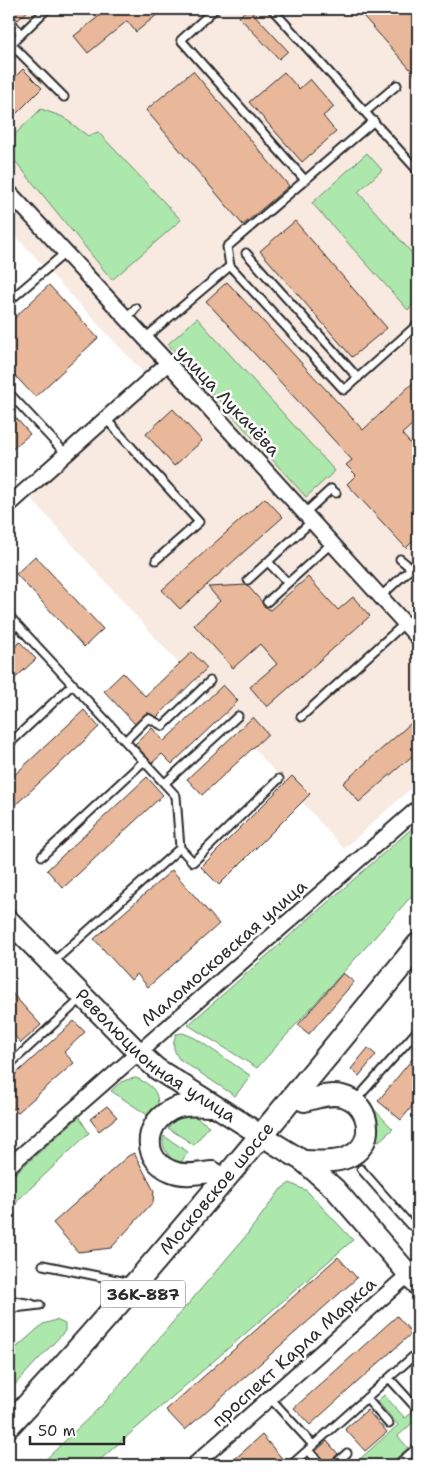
<svg xmlns="http://www.w3.org/2000/svg" width="427" height="1474" viewBox="0 0 427 1474" font-family="'Shantell Sans',sans-serif">
  <rect width="100%" height="100%" fill="#fff"/>
  <filter id="ink" filterUnits="userSpaceOnUse"><feTurbulence type="fractalNoise" baseFrequency=".02" numOctaves="2"/><feDisplacementMap in="SourceGraphic" scale="10" xChannelSelector="R" yChannelSelector="G"/><feConvolveMatrix kernelMatrix="1 2 1 2 8 2 1 2 1" color-interpolation-filters="sRGB"/></filter>
  <g filter="url(#ink)">
    <path fill="#f8eae1" d="M9,9h409v773l-74,67 -315,-353 126,-111 -146,-156z"/>
    <path fill="#ace7ac" stroke="#6c896c" d="M41,109l22,8 25,19 10,-4 83,88 -69,60 -101,-124 -2,-16z
      M367,153l15,17 -24,22 60,68v40l-10,10 -96,-107z
      M197,318l138,153 -29,26 -138,-153z
      M418,823v66l-161,179 -69,-43z
      M183,1033l12,5 56,38 -16,20 -56,-37c-6,-9 -7,-15 -3,-25z
      M136,1078c22,9 25,19 19,42l-44,-29c8,-8 13,-12 25,-13z
      M371,1106l22,23 -14,12 -4,-1 -8,-30z
      M187,1114l10,4 12,8 -15,19 -26,-17 7,-10z
      M79,1117l10,16 -71,67 -9,19v-40z
      M164,1136l24,16 -9,13c-9,-7 -19,-17 -15,-29z
      M290,1183l17,8 46,49 -259,225h-54l64,-62 141,-166 36,-48z
      M56,1320l9,4v7l-56,60v-37l34,-30z
      M384,1395l21,23 7,-5 5,6 -19,17 10,12 -19,17h-36l45,-40 -21,-24z"/>
    <path fill="#e9b89b" stroke="#2b2b2b" d="M9,9h21l-12,11 -9,-9z
      M108,9h56l-28,23 -9,-11 -39,32 -14,-17z
      M247,9h2l39,42 -9,8 -40,-42z
      M357,9h61v69z
      M23,69l19,19 -33,33v-38z
      M193,71l96,115 -46,39 -97,-115z
      M284,72l15,17 11,-10 24,28 -11,9 13,16 -34,30 -53,-60z
      M295,221l92,107 -35,29 -92,-106z
      M227,282l136,148 55,-52v41l-16,15 16,18v84l-12,12 -59,-64 9,-9 -10,-10 6,-5 -146,-159z
      M49,285l49,53 -63,59 -26,-28v-46z
      M173,409l29,32 -28,25 -28,-32z
      M9,410l21,24 -21,18z
      M265,498l18,19 -103,92 -18,-19z
      M35,556l68,73 -19,18 -68,-73z
      M308,577l30,33 15,-13 17,19 -103,91 -17,-20 27,-23 -17,-20 -27,24 -39,-43 26,-24 -12,-14 39,-2 15,17 1,3 7,5z
      M20,642l16,17 -27,25v-32z
      M192,652l15,16 -50,49 -10,-4 -12,11 -31,-33 19,-18 22,23z
      M223,685l15,16 -66,63 -10,-10 -10,9 -17,-19 17,-16 12,13z
      M84,710l15,17 -90,84v-31z
      M253,717l15,17 -66,61 -15,-16z
      M418,717v34l-59,51 -16,-19z
      M292,776l18,18 -91,91 -18,-18z
      M147,777l16,18 -100,93 -16,-18z
      M172,870l47,54 -71,63 -11,-13 -6,6 -37,-41z
      M343,973l11,9 -45,52 -11,-9z
      M9,990l32,35 -20,18 -12,-13z
      M74,1021l11,11 -21,20 10,11 -57,50 -8,-9v-24z
      M368,1048l8,7 -17,21 -8,-7z
      M418,1052v47l-17,21 -23,-19z
      M107,1106l10,11 -18,14 -9,-12z
      M134,1153l20,38 -1,11 -42,46 -33,4 -25,-29 75,-67z
      M338,1257l19,21 -172,152 -19,-20z
      M397,1316l15,17 -102,92 -16,-17z
      M367,1410l20,22 -22,19 -20,-22z
      M262,1435l24,28v2h-58z
      M327,1441l11,13 -12,10 -10,-13z"/>
    <g fill="none" stroke-linecap="round" stroke-linejoin="round">
      <defs>
        <path id="lane" d="M215,9l-34,31 124,140
          M272,9l146,162
          M9,20l12,14
          M11,44l53,53
          M9,46l38,-37
          M365,112l32,-27
          M246,253l112,125
          M230,266l-3,-19 147,-126
          M9,301l56,-48
          M126,319l10,-11
          M144,339l86,-73 114,124 74,-66
          M9,393l57,61
          M106,419l93,103 -43,38
          M305,513l26,-24 5,4
          M400,559l11,9
          M268,562l20,21
          M248,580l64,-59
          M381,596l37,-34
          M267,602l65,-59
          M9,616l167,180 4,52 -127,114
          M9,632l8,-7
          M301,717l104,-94
          M125,741l23,-23 15,8 47,-45
          M9,744l64,-60
          M165,783l73,-67
          M180,848l13,14 86,-83
          M42,856l102,-95
          M9,1065l74,-68
          M355,1101l63,-71
          M361,1169l49,56
          M43,1265l89,18
          M9,1300l23,4
          M9,1313l5,-5 26,-3
          M389,1378l29,32
          M270,1398l43,47
          M366,1398l23,26
          M308,1450l13,15
          M291,1465l127,-113
          M334,1465l13,-12
          M397,1465l21,-18"/>
        <path id="street" d="M9,192l159,171 250,275
          M9,505l159,-142
          M9,1166l409,-358
          M194,1465l224,-199"/>
        <g id="secondary">
          <path id="s1" d="M9,921l130,132 18,16 93,59"/>
          <path d="M272,1142l31,19 32,28 83,96"/>
          <path d="M303,1161c15,0 35,3 49,-6 25,-14 17,-53 -10,-59 -13,-3 -26,2 -38,5"/>
          <path d="M213,1172c-13,1 -29,5 -42,-1 -28,-11 -28,-45 -2,-60 13,-8 30,-5 45,-5"/>
        </g>
        <g id="primary">
          <path id="s2" d="M9,1425c78,-83 151,-169 224,-256 62,-74 124,-149 185,-224"/>
        </g>
      </defs>
      <use href="#lane" stroke="#2b2b2b" stroke-width="11"/>
      <use href="#street" stroke="#2b2b2b" stroke-width="18"/>
      <use href="#secondary" stroke="#2b2b2b" stroke-width="24"/>
      <use href="#primary" stroke="#2b2b2b" stroke-width="26"/>
      <use href="#lane" stroke="#fff" stroke-width="7"/>
      <use href="#street" stroke="#fff" stroke-width="14"/>
      <use href="#secondary" stroke="#fff" stroke-width="20"/>
      <use href="#primary" stroke="#fff" stroke-width="22"/>
    </g>
  </g>
  <g text-anchor="middle" dominant-baseline="central" stroke-width="5" stroke-linejoin="round" paint-order="stroke">
    <rect fill="#fff" stroke="#6b6b6b" stroke-width="1" x="100.5" y="1280.5" width="85" height="27" rx="4"/>
    <g font-size="16" font-weight="bold" fill="#2b2b2b">
      <text x="143" y="1294">36К-887</text>
    </g>
    <g font-size="18" fill="#2b2b2b" stroke="#fff">
      <text transform="translate(228 401) rotate(47)">улица Лукачёва</text>
      <text transform="translate(224 953) rotate(-41)">Маломосковская улица</text>
      <text stroke="none"><textPath href="#s1" startOffset="200">Революционная улица</textPath></text>
      <text stroke="none"><textPath href="#s2" startOffset="315">Московское шоссе</textPath></text>
      <text transform="translate(294 1352) rotate(-42)">проспект Карла Маркса</text>
    </g>
  </g>
  <rect width="427" height="1474" fill="none" stroke="#fff" stroke-width="30"/>
  <rect x="15" y="15" width="397" height="1444" fill="none" stroke="#2b2b2b" stroke-width="2" filter="url(#ink)"/>
  <path d="M30 1436v8h94v-8" fill="none" stroke="#2b2b2b" stroke-width="2.5"/>
  <text x="38" y="1436" font-size="15" fill="#2b2b2b" stroke="#ffffff" stroke-width="4" paint-order="stroke">50 m</text>
</svg>
